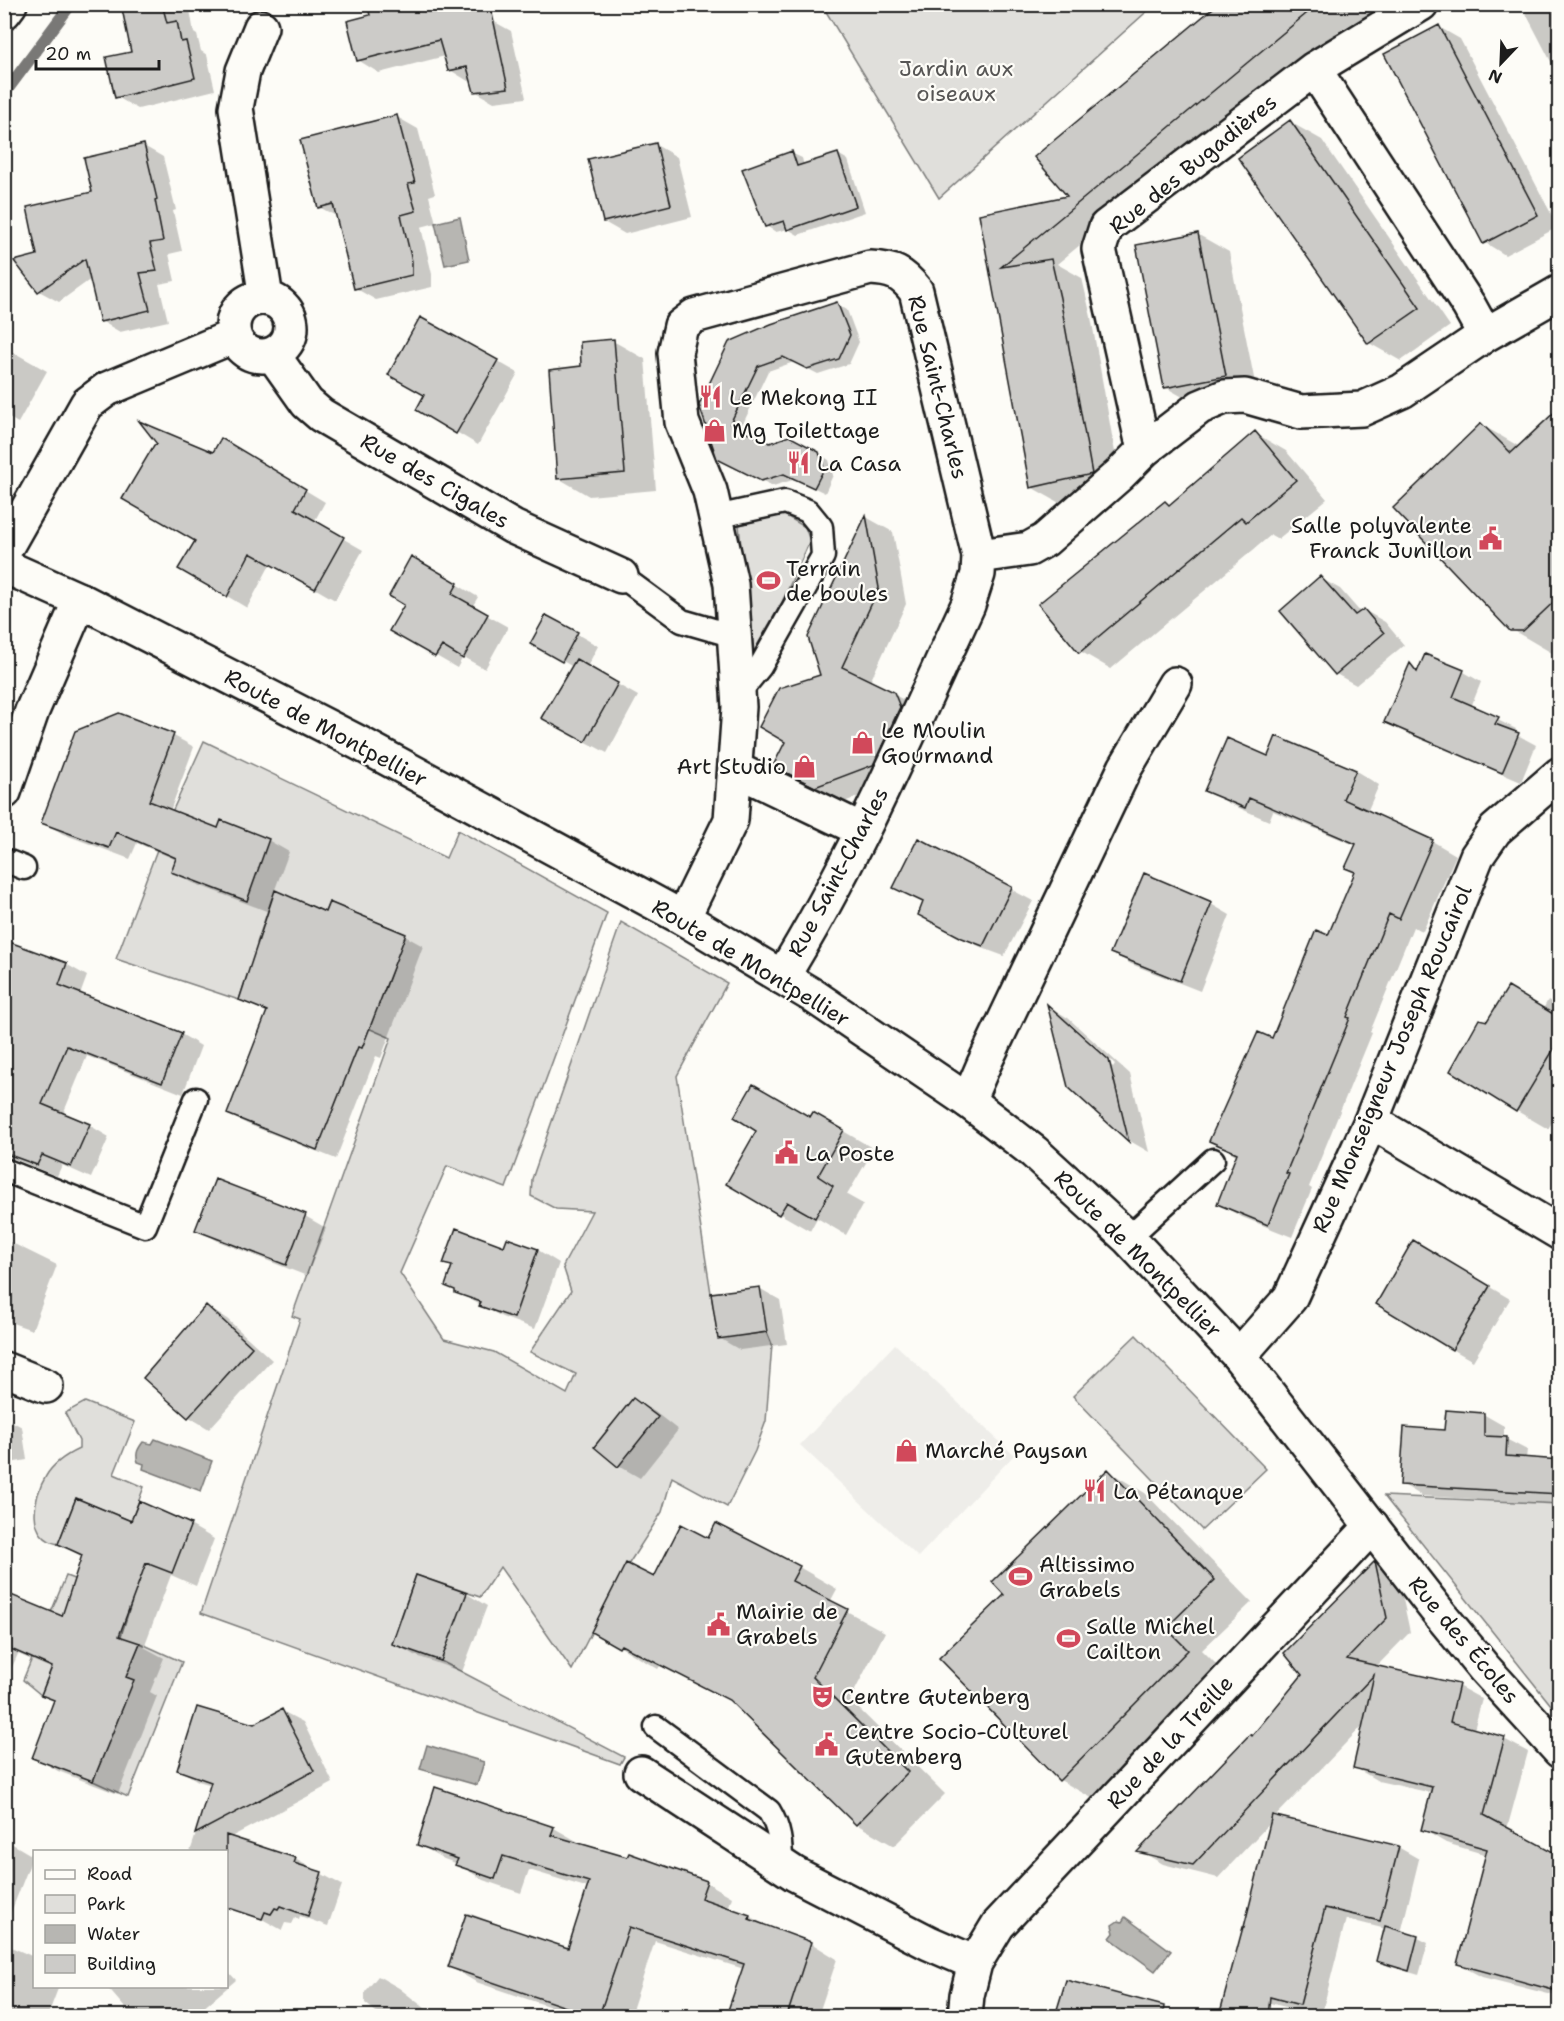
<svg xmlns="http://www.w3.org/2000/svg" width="1564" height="2021" viewBox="0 0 1564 2021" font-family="'Shantell Sans',sans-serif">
  <rect width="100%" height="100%" fill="#fdfcf7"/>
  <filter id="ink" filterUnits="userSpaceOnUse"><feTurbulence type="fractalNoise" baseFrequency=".0167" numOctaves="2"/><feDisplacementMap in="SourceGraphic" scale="12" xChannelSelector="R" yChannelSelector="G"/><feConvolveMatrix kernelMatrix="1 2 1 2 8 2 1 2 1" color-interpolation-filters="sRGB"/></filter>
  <g filter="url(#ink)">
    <path fill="#eeede9" d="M895,1344l119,111 -96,102 -118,-112z"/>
    <path fill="#e0dfdb" stroke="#7e7e7c" stroke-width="1.5" fill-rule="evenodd" d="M822,5h332l-215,193z
      M783,514l22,13 5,14 -28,61 -31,54 -12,-131z
      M204,741l242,117 12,-28 149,83 -101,275 -59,-22 -47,107 44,66 50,13 73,42 9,-20 -46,-22 41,-61 -8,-25 29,-55 -36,-2 -25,-13 1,-17 89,-257 106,61 -50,93 41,262 49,-6 5,12 -6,77 -11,30 -28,56 -55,-30 -10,35 -43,67 -47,91 -72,-103 -20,30 -64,-22 -24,68 49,18 183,96 -4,7 -419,-151 99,-294 -8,-3 99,-278 -144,-63 -8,25 -123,-41 51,-136zM272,898l31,12 3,-6 19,8 4,-10 76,32 -21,58 -127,-49z
      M1136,1335l130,134 -64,61 -129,-134z
      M85,1402l50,20 -21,52 30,13 -13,34 -55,-23 -18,46c-32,-7 -25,-47 -12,-68 7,-12 20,-21 33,-27v-8l-14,-28z
      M1384,1496l175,8v211z
      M66,1576l66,25 -11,35 -39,-15 -25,32 -16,42 -18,-15z
      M140,1643l42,19 -54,135 -35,-16 40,-100 -7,-4z"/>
    <path fill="#b7b6b2" stroke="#797876" stroke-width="1.5" d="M460,217l9,43 -24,5 -10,-42z
      M155,1439l57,22 -11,30 -58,-22 1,-5 -6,-2c-3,-9 0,-13 5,-20l9,2z
      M427,1745l57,17 -7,23 -57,-16z
      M1125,1917l46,34 -16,20 -45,-33 4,-5 -2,-8 6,-4 4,1z"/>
    <path fill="#0003" fill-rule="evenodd" d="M122,4h67l5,29 3,2 4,16 6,4 8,35 -77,19 -21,-12 16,-44z
      M1221,4h166l-47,26 -283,234 25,14 9,39 31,175 -59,13 -32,-18 -50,-272 89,-18z
      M1521,4h39v75z
      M371,16l122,5 18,10 15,67 -32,4 -19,-11 -3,-11 -4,1 -18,-11 -5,-14 -66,17 -21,-13z
      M1439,27l21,12 98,188 -53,28 -21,-13z
      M397,117l21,12 17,65 -6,2 7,27 -15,4 11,47v13l-56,13 -21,-12 -17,-71 -19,-10z
      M1290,122l32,18 128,186 -49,35 -32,-18z
      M656,145l21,12 15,60 -67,17 -21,-12z
      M144,146l19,11 13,53 -3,1 9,40 -13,3 6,27 -16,3 9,37 -48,11 -19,-11 -10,-42 -32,23 -20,-11 -22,-29 22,-6 55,-62z
      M791,153l11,5 2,8 34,-12 10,6 17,52 -67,23 -10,-6 -12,3 -10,-6z
      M1197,234l32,18 28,141 -60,12 -32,-18z
      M837,304l10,6 12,32 -10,22 -31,10 -24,-12 -26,9 -28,59 30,14 19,-7 40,23 4,15 -8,18 -29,-14 -23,7 -44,-22 -28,-58z
      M613,341l32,18 11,131 -67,6 -31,-18 25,-110z
      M4,347l43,24 -29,52 -14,-8z
      M497,361l21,12 -40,72 -60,-36z
      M1560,409v244h-8l-41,-24 -29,-204 38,22z
      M1255,433l31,18 41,48 -49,40 -7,-4 -160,134 -31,-18 85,-149 6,4z
      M242,452l83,50 -11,20 49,28 -28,50 -64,-37 -24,45 -67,-40 17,-28 17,-86z
      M866,517l27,15 13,72 -36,78 51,27 -20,72 -57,21 -69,-36 47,-91z
      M412,558l66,39 -6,10 36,20 -23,42 -22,-12 -6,11 -66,-38 15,-26z
      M1320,578l20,11 21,24 3,-3 21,12 19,23 -48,40 -20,-11z
      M547,617l51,29 -11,21 51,29 -31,57 -43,-23 9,-63 -41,-24z
      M1426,656l38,16 17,10 -10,25 45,22 -2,4 22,12 -15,37 -117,-50 -18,-11 24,-56 9,6z
      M119,714l55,22 20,11 -24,64 48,19 50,10 21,12 -15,40 52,22 79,22 18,10 -42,112 -5,-2 -40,103 -89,-35 -19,-10 40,-101 -28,-14 29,-87 -76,-29 -20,-11 4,-12 -40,-17 -7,16 -67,-25 -20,-12z
      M1277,738l79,33 23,14 -12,27 65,29 24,14 -33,76 -10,-4 -43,105 2,1 -63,154 3,2 -20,48 -50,-20 -23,-13 19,-48 -27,-15 62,-101 55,-103 29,-64v-27l-84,-35 -4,10 -39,-17 -24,-14 63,-32z
      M919,840l114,61 -29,55 -19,-7 -45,-22 -16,-24 -29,-16z
      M1211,904l19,11 -30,76 -69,-27 -19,-11z
      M66,964l21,12 -7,19 101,39 20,12 -18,48 -96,-38 -24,58 26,11 20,12 -18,41 -29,-13 -5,11 -53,-21v-90z
      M1548,1000l12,7v102l-12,20 -31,-18 -29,-88 55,-14z
      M1050,1007l18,11 62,56 19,78 -19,-11 -61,-55zM1070,1023l45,41 -2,3 -43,-40z
      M814,1114l60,35 -27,46 16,9 -17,31 -29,-17 -7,13 -82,-47 31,-54 51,-11z
      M216,1181l89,35 21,12 -19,48 -89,-35 -21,-12z
      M4,1239l53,26 -25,65 -28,-10z
      M507,1240l31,10 21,13 -24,66 -33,-12 -45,-25 -4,-24 -8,-5 59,-15z
      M1414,1242l96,57 -37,62 -21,-12z
      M759,1288l21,12 7,44 -47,6 -21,-12z
      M207,1307l20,12 45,41 -63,69 -20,-12z
      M634,1400l21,12 23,18 -38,48 -21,-12 -23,-19z
      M1483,1414l21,12v12l23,12 -1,9 34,2v43l-138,-8 -20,-12 43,-53z
      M4,1417l18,10 5,33 -23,4z
      M1108,1471l37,22 107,109 -50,48 22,22 -127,129 -37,-21 -54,-185z
      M132,1523l58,2 24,14 -18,47 -25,-11 -27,72 20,11 -14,34 7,4 -39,98 -60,-23 -24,-14 21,-56 -12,-7 10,-25 -35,-15 -10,22 -4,-2v-80l58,24 21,-61 -23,-13z
      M709,1540l90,27 38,22 -7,13 55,30 -35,68 95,94 -51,52 -38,-22 -120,-120 -76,-38 -2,3 -65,-38 61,-52z
      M1375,1563l23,13 12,56 -34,35 82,19 24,13 -8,31 30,9 24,13 -21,77 53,28v140l-78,-20 -24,-13 29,-109 -41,-12 -24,-14 10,-36 -54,-12 -24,-14 11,-44 -90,94 123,30 21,12 -18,74 17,5 10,5 -9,32 -31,-9 -10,-6 8,-31 -40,-10 -25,97 -71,-18 22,-177 -54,57 -55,-14 -23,-13 113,-114 51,-62z
      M467,1594l20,12 -25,66 -48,-17 -21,-12z
      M282,1711l21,11 30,61 -104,55 66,21 47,26 -14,41 -28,-10 -1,3 -4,-1 -3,6 -7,-1 -3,7 -20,-11 -31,-26 -5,-41h-36l22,-67 -14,-4 -20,-12z
      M554,1828l26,15 -1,2 127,37 26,15 -4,12 21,7 25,14 37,13 26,16 -19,57h-90l16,-47 -89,-28 -25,75h-52l-102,-34 -26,-15 18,-54 101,37 20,-62 -60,-18 -8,23 -38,-13 -25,-16 -14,-5 -26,-15z
      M4,1839l29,17 -29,74z
      M4,1944l30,13v29h25l-11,29 -44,1z
      M226,1969l10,11 -42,36h-62l-26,-30h120z
      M378,1976l21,12 36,28h-54l-16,-13v-11z
      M1067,1982l82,27 -2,7h-90z"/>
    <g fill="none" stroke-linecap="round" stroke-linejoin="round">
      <path stroke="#797876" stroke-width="12" d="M4,94l67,-90"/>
    </g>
    <path fill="#cccbc8" stroke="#1c1c1c" stroke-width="1.5" d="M121,4h41l5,19 10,-2 4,21 5,-1 9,37 -80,20 -9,-41 25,-5z
      M367,4h123l18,84 -34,4 -7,-25 -19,4 -9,-31 -82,21 -10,-40 23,-6z
      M1218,4h100l-317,263 50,-8 9,39 32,176 -62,14 -51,-274 88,-18 -33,-39z
      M1439,25l99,190 -55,29 -99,-190z
      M397,115l18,68 -7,1 8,27 -15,4 11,46v14l-58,14 -21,-85 -15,4 -18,-68z
      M1290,120l130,188 -52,36 -130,-186z
      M656,143l15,62 -68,17 -15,-63z
      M144,144l13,55 -2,1 8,41 -13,2 7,28 -17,2 10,37 -50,12 -15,-63 -47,33 -24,-31 23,-6 -10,-48 65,-15 -8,-34z
      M792,151l5,15 41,-13 18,53 -69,24 -3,-9 -19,6 -23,-58z
      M1198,233l28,143 -62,12 -28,-143z
      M837,302l13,33 -11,24 -32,10 -24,-12 -25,9 -28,58 40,19 19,-7 30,16 5,17 -10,19 -30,-14 -23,7 -44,-22 -18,-54 30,-63 42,-18z
      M420,317l78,43 -42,74 -40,-24 8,-15 -36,-20z
      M614,339l11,134 -68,6 -8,-109 32,-4 -1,-24z
      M1560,407v189l-37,35h-13l-117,-123 88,-85 30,30z
      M139,421l74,31 8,-14 85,51 -11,20 49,28 -29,52 -65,-36 -23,44 -49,-28 17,-28 -73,-42 32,-54 3,-1z
      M1255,431l41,49 -50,42 -5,-5 -162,136 -41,-49 127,-103 4,4z
      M866,515l13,73 -37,79 52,25 6,15 -27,58 -58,22 -42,-21 12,-24 -26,-15 20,-39 41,-13 -12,-38z
      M411,556l47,27 -6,11 36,20 -25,45 -21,-13 -7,11 -46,-26 15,-26 -15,-9z
      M1320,576l35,39 9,-6 20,24 -49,42 -55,-64z
      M546,615l32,17 -16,30 -32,-18z
      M1425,654l39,16 -11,27 46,20 -4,7 24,9 -17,40 -118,-51 26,-59 7,9z
      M576,659l42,24 -33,59 -44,-24z
      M119,713l55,21 -25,67 69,27 3,-8 48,19 -22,62 -76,-29 5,-14 -60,-26 -7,16 -68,-25 34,-92z
      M1276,736l80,34 -13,29 90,41 -34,79 -10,-5 -42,103 3,1 -64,155 3,1 -21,51 -51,-21 20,-51 -28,-12 49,-109 14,6 44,-108 12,5 27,-63 -10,-4 11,-24 -107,-46 -4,10 -41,-17 23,-53 41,18z
      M918,838l94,49 -29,59 -21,-8 -44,-23 5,-13 -30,-14z
      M1144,873l68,29 -32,79 -70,-28z
      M275,890l50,22 4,-10 77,32 -44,114 -4,-1 -41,103 -90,-36 40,-103 -28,-11z
      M4,940l63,23 -8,22 123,48 -20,50 -95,-37 -25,58 48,20 -19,43 -29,-12 -5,10 -33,-12z
      M1508,987l52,31v21l-44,73 -66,-41 29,-52 8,2z
      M1047,1004l62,56 20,82 -61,-55z
      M753,1084l57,33 3,-5 31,18 -26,46 15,10 -18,32 -28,-16 -8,13 -53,-31 30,-53 -22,-14z
      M215,1179l91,35 -20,51 -91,-35z
      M456,1228l48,18 3,-8 31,11 -24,69 -35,-12 2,-4 -26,-9v-3l-10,-4 7,-20 -9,-2z
      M1413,1240l77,46 -38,64 -76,-46z
      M760,1287l7,45 -49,7 -7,-46z
      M206,1305l46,42 -64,71 -45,-40z
      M633,1398l25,19 -40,50 -24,-20z
      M1446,1410l38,3v23l23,1 -1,19 54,4v34l-160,-9 4,-58 40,3z
      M1108,1469l107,111 -49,48 22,22 -129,131 -120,-123 65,-63 -12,-13z
      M76,1498l55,23 8,-20 52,23 -19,49 -26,-10 -27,73 21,7 -14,34 8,3 -41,101 -61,-23 22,-58 -13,-5 11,-28 -48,-21v-54l58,24 20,-61 -24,-11z
      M716,1523l84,43 -8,15 56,28 -35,68 95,95 -52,53 -127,-125 -108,-55 -2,3 -28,-16 35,-69 28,14 27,-53 27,14z
      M1375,1561l12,57 -40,41 112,25 -9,38 55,15 -21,78 73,39 -5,13 8,2v96l-7,25 -96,-26 30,-115 -66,-19 11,-43 -79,-19 21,-93 -181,190 -56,-13 113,-118 2,2 50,-61 -18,-22z
      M416,1575l51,18 -26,68 -49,-17z
      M197,1707l57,17 28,-15 32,62 -119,63 16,-52 -34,-12z
      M435,1787l119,40 -3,8 76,22 2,-4 78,28 -6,17 49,17 -1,4 62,23 -24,74h-61l18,-52 -115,-37 -30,89h-7l-144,-49 18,-53 102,34 21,-66 -86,-26 -8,23 -40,-14 3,-6 -41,-14z
      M1272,1815l127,31 -19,75 -55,-13 -25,97 -30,-8 -2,19h-49l24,-89h1z
      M226,1835l70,23 -2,5 28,9 -14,44 -28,-10 -2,3 -3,-1 -4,6 -6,-2 -3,7 -36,-12z
      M1385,1926l33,10 -9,35 -33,-10z
      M1066,1980l98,26 -1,10h-108z"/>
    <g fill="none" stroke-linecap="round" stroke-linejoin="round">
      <defs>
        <path id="lane" d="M716,517l69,-15 23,9 13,16 2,29 -63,111 -22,27
          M621,576l61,45 52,15
          M4,860l20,8
          M4,1170l141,56 51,-127
          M1128,1238l85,-78
          M656,1727l113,84c11,18 12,33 12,54"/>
        <path id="street" d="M4,12l6,-8
          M261,27l-18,44 -7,37 30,190
          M1314,69l107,-65
          M233 327a29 29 0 1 1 58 0a29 29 0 1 1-58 0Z
          M273,355l34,48 14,12 192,112 108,49
          M1144,450l-45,-201 7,-22 208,-158 155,237 16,29
          M4,551l83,-147 20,-15 127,-53
          M979,556l50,-7 16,-9 74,-65 25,-25 56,-43 24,-10 21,-1 56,16 61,-3 40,-18 83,-56 75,-43
          M735,769l127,61
          M4,792l28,-81 48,-111
          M683,918l48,-98 8,-113 -8,-123 -21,-93 -28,-69 -7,-69 6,-27 13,-10 176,-48c23,1 32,5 46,23l63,265 -1,18 -10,31c-58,125 -113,254 -186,372
          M968,1101l16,-37 141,-296 50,-84
          M1371,1121l189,112
          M1239,1356l51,-58 81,-177 106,-265 18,-26 65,-56
          M4,1369l42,17
          M641,1773l154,101 134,69 46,20
          M965,2016l2,-21 8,-32 23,-38 374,-399"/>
        <path id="secondary" d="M4,566l76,34 281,144 322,174 129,77 156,106 66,51 94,86 111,118 196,252 49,60 76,83"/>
      </defs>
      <use href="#lane" stroke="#1c1c1c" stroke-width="27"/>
      <use href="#street" stroke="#1c1c1c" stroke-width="38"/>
      <use href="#secondary" stroke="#1c1c1c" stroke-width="38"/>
      <use href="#lane" stroke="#fdfcf7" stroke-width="22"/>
      <use href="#street" stroke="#fdfcf7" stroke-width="33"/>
      <use href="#secondary" stroke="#fdfcf7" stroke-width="33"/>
    </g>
  </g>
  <defs>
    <symbol id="restaurant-bare" viewBox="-9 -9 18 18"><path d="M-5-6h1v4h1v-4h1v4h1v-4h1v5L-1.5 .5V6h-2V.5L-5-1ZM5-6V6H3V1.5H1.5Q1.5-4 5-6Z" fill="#d1495b" stroke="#fdfcf7" stroke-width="2.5" paint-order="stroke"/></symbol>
    <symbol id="shop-bare" viewBox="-9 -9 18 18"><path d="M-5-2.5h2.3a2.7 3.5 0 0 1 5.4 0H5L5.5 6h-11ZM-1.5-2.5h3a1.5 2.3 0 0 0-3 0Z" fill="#d1495b" stroke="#fdfcf7" stroke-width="2.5" paint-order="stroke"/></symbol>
    <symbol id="civic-bare" viewBox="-9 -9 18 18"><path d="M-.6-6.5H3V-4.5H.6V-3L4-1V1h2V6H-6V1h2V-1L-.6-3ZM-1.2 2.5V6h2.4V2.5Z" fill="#d1495b" stroke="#fdfcf7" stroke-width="2.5" paint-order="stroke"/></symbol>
    <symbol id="stadium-bare" viewBox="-9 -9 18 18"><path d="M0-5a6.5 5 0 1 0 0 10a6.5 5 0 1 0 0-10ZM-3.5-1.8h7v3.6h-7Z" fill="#d1495b" stroke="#fdfcf7" stroke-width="2.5" paint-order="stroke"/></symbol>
    <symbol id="theatre-bare" viewBox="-9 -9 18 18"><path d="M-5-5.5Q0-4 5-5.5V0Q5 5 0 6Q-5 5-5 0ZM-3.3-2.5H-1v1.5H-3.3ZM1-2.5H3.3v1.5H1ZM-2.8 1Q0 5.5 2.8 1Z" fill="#d1495b" stroke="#fdfcf7" stroke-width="2.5" paint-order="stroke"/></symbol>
  </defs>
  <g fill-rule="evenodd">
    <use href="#restaurant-bare" x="694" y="380" width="33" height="33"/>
    <use href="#shop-bare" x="698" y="414" width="33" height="33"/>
    <use href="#restaurant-bare" x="782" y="446" width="33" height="33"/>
    <use href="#civic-bare" x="1474" y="522" width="33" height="33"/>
    <use href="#stadium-bare" x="752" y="564" width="33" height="33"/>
    <use href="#shop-bare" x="846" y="726" width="33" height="33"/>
    <use href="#shop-bare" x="788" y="750" width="33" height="33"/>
    <use href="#civic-bare" x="770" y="1136" width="33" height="33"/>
    <use href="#shop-bare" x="890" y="1434" width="33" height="33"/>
    <use href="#restaurant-bare" x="1078" y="1474" width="33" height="33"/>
    <use href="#stadium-bare" x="1004" y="1560" width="33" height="33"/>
    <use href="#civic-bare" x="702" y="1608" width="33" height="33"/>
    <use href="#stadium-bare" x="1052" y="1622" width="33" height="33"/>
    <use href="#theatre-bare" x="806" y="1680" width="33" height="33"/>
    <use href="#civic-bare" x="810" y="1728" width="33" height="33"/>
  </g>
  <g text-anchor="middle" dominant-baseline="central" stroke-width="4.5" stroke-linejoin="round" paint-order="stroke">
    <g font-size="22" fill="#575655" stroke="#fdfcf7">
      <text x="956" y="68">Jardin aux<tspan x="956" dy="25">oiseaux</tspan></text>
    </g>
    <g font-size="22" fill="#1c1c1c" stroke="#fdfcf7">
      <text transform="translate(1193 164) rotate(-39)">Rue des Bugadières</text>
      <text transform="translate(938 387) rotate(76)">Rue Saint-Charles</text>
      <text transform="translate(435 481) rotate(30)">Rue des Cigales</text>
      <text transform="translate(326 728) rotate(28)">Route de Montpellier</text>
      <text transform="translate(838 872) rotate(-62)">Rue Saint-Charles</text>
      <text transform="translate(751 963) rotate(31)">Route de Montpellier</text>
      <text transform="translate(1392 1059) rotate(-67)">Rue Monseigneur Joseph Roucairol</text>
      <text transform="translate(1138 1254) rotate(45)">Route de Montpellier</text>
      <text transform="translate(1464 1640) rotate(50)">Rue des Écoles</text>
      <text transform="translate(1170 1742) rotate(-47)">Rue de la Treille</text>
    </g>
    <g font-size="22" fill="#1c1c1c" stroke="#fdfcf7" text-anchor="start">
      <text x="729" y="397">Le Mekong II</text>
      <text x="732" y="430">Mg Toilettage</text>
      <text x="817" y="463">La Casa</text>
      <text x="1472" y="525" text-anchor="end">Salle polyvalente<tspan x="1472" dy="25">Franck Junillon</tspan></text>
      <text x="786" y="568">Terrain<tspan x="786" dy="25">de boules</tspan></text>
      <text x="881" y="730">Le Moulin<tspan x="881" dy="25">Gourmand</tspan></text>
      <text x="786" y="766" text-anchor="end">Art Studio</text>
      <text x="805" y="1153">La Poste</text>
      <text x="925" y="1450">Marché Paysan</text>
      <text x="1113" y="1491">La Pétanque</text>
      <text x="1039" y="1564">Altissimo<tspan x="1039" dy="25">Grabels</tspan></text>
      <text x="736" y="1611">Mairie de<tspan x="736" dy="25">Grabels</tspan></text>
      <text x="1086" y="1626">Salle Michel<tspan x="1086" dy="25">Cailton</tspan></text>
      <text x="841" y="1696">Centre Gutenberg</text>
      <text x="845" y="1731">Centre Socio-Culturel<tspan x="845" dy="25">Gutemberg</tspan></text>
    </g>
  </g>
  <rect width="1564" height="2021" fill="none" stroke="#fdfcf7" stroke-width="24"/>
  <rect x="12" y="12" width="1540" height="1997" fill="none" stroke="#1c1c1c" stroke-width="2" filter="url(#ink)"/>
  <rect x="33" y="1850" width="195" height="138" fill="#fdfcf7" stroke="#a3a29f" stroke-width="1.5"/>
  <rect x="45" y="1870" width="30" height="9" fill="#fdfcf7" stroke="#a3a29f" stroke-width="1.5"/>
  <text x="87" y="1880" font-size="18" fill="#1c1c1c">Road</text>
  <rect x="45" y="1895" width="30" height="18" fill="#e0dfdb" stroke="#a3a29f" stroke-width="1.5"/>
  <text x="87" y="1910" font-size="18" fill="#1c1c1c">Park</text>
  <rect x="45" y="1925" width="30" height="18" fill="#b7b6b2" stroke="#a3a29f" stroke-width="1.5"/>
  <text x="87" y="1940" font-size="18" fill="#1c1c1c">Water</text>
  <rect x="45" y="1955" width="30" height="18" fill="#cccbc8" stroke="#a3a29f" stroke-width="1.5"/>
  <text x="87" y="1970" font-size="18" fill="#1c1c1c">Building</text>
  <g transform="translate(1501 63) rotate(203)" stroke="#fdfcf7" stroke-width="4.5" paint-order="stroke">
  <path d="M0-4.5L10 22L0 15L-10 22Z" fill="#1c1c1c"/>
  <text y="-9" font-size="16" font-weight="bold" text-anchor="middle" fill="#1c1c1c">N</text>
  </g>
  <path d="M36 60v9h123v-9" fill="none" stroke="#1c1c1c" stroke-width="3"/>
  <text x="45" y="60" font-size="18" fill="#1c1c1c" stroke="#fdfcf7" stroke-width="4.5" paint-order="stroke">20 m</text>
</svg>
